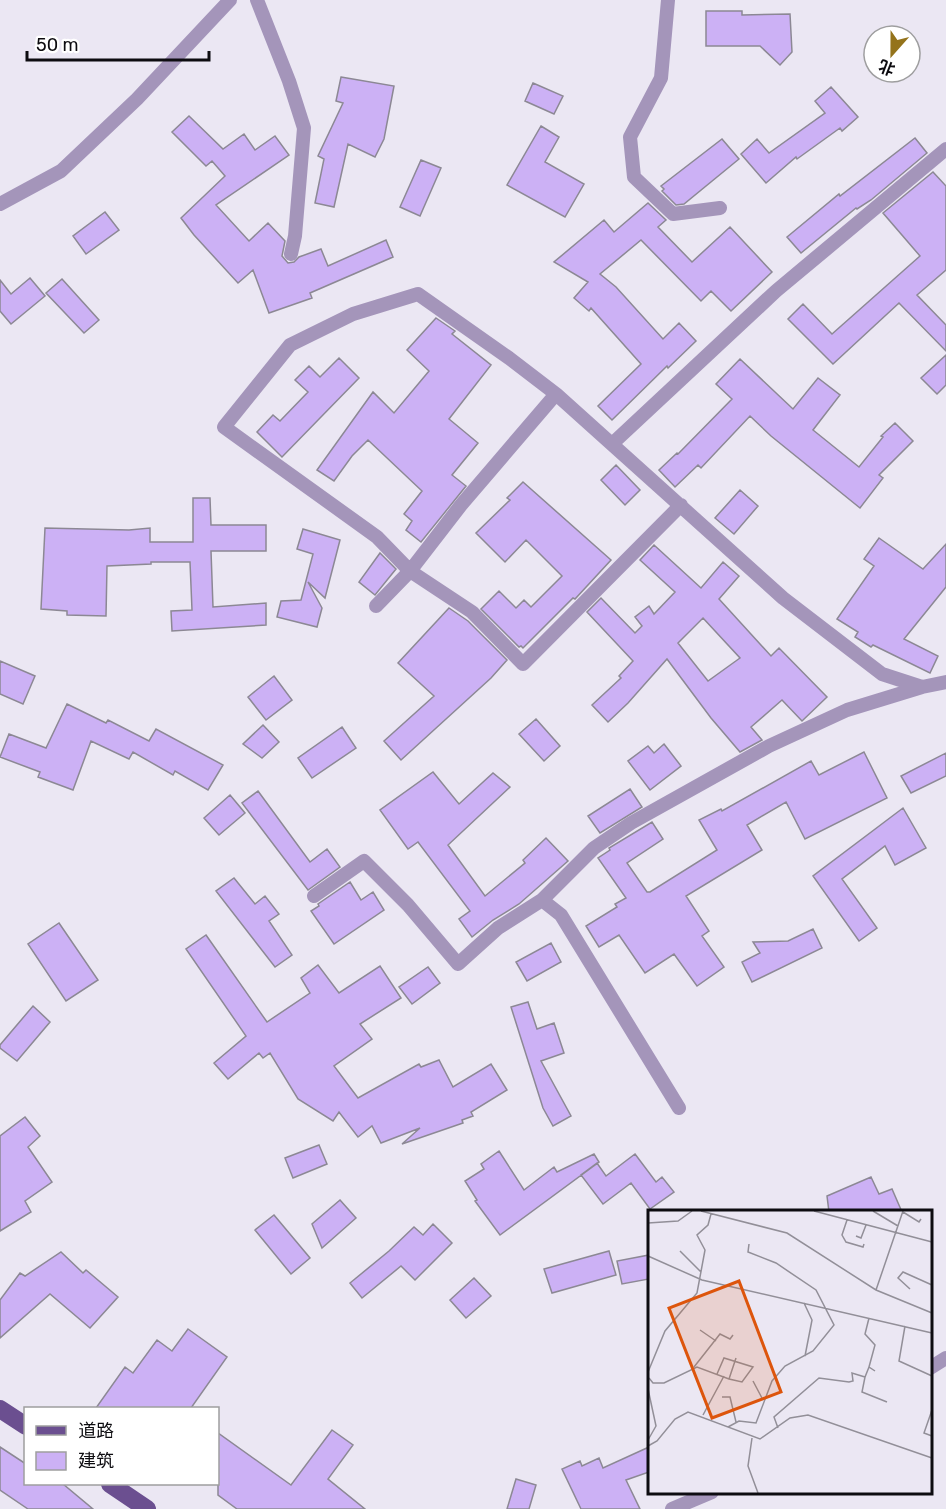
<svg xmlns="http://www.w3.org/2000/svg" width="946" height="1509" viewBox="0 0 946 1509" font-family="Rubik,'Noto Sans SC',sans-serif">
  <rect width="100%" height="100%" fill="#ebe7f3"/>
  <path fill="#ccb1f5" stroke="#8c8894" stroke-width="1.5" fill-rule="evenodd" d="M706,11h36v4l48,-1 2,38 -12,13 -20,-19h-54z
    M341,77l53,9 -10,53 -9,18 -27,-13 -14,63 -19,-4 9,-44 -6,-3 25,-53 -7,-2z
    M533,83l30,13 -9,18 -29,-13z
    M831,87l27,30 -16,14 -2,-3 -43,31 -1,-2 -30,26 -25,-29 16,-15 12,14 56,-40 -10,-12z
    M189,116l34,33 21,-15 11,16 20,-14 14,19 -73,50 33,36 19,-18 17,18 -3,15 6,7 6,-1 5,-5 22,-8 7,17 58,-26 7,17 -83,36 2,5 -43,15 -16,-43 -15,13 -44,-48 -13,-17 44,-42 -13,-15 -6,5 -34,-34z
    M541,126l18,11 -14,25 39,22 -19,33 -58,-32z
    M915,138l12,15 -56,47 -14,9 -1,-1 -55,45 -14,-16 52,-43 1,2z
    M722,139l17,20 -55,45 -8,1 -14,-14 2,-2 -3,-3z
    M421,160l20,8 -21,48 -20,-9z
    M933,172l13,14v84l-29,25 29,30v26l-47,-48 -66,61 -45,-45 15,-15 29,30 88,-78 -37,-43z
    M648,203l18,17 -8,7 34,35 38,-35 42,45 -41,39 -20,-20 -10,10 -60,-61 -41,34 16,13 47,52 16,-16 17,18 -28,27 -1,-2 -55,54 -14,-14 43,-42 -50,-56 -2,3 -15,-13 14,-16 -34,-20 50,-42 10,12z
    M105,212l14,18 -33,24 -13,-18z
    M30,278l15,18 -34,28 -11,-13v-31l11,14z
    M62,279l37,41 -15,13 -38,-40z
    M436,318l19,13 -3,3 39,31 -42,54 29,24 -26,32 14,11 -45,56 -15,-12 6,-9 -8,-7 18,-23 -54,-51 -16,16 -18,25 -17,-11 56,-78 21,21 35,-42 -22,-21z
    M946,355v30l-9,9 -16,-16z
    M339,358l20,20 -77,79 -25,-25 16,-17 7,6 28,-29 -13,-12 14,-14 11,11z
    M740,359l53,50 25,-31 22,17 -27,35 46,37 24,-30 -2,-1 14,-13 18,18 -34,34 4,3 -23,30 -89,-72 -21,-20 -49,52 -3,-3 -23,22 -16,-17 18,-17 1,1 54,-55 -16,-15z
    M616,465l24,25 -15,15 -24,-25z
    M523,482l88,78 -36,39 -2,-1 -50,50 -2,-2 -2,1 -38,-38 18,-18 17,17 8,-8 7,7 31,-31 -36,-36 -21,22 -29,-29 34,-33 -3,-2z
    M740,490l18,16 -24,28 -19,-16z
    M193,498h17l1,27h55v26h-55l2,56 53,-4v22l-94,6 -1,-20 21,-1 -2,-48h-39v2l-44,2 -1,50 -39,-1v-4l-26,-2 4,-81 84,2 21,-2v14h43z
    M303,529l37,11 -15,58 -17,-16 14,26 -5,19 -40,-10 4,-16 20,-1 12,-46 -16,-5z
    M879,538l44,31 23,-25v43l-42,52 34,17 -8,17 -57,-28 -2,2 -16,-10 3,-5 -21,-13 37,-53 -10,-7z
    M654,545l47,43 22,-26 16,14 -20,23 52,57 8,-8 48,49 -25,24 -20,-21 -31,27 11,13 -22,12 -29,-34 -44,-59 -39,44 -20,19 -16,-17 29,-27 -2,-2 14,-15 -46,-49 14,-14 34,35 7,-7 -7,-9 14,-11 5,8 21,-22 -35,-32zM703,618l37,40 -32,23 -30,-38z
    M380,553l16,16 -21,26 -16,-13z
    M449,608l19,13 39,39 -16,18 -90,82 -17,-19 50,-45 -36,-33z
    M0,661l35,15 -12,28 -23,-10z
    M274,676l18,24 -26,20 -18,-23z
    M67,704l39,19 2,-3 41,21 7,-12 67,36 -15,25 -33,-19 -2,4 -40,-23 -4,7 -38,-18 -18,49 -35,-13 2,-5 -40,-15 9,-23 37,14z
    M536,719l24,27 -16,15 -25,-27z
    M263,725l16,17 -17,16 -19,-14z
    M342,727l14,21 -44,30 -14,-20z
    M664,744l17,22 -31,24 -22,-29 20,-15 6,7z
    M864,752l23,46 -82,41 -19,-37 -39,23 15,25 -76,46 23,35 -7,5 22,31 -27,19 -23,-32 -29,19 -26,-38 -20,12 -13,-21 31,-19 -2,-3 11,-6 -28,-40 12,-8 -1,-2 43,-26 11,17 -36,24 20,29h3l67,-42 -18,-30 22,-11 1,2 89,-50 8,14z
    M946,753v23l-35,17 -10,-17z
    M433,772l26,32 34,-31 17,14 -62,58 37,51 40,-33 -2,-3 23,-22 22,23 -49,43 -26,16 -21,17 -13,-18 11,-8 -52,-69 -10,7 -28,-39z
    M630,789l12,18 -42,26 -12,-17z
    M258,791l52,71 17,-13 13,18 -32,23 -66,-87z
    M230,795l15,18 -26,22 -15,-17z
    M903,808l23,40 -31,17 -10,-19 -43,33 35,49 -18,13 -46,-65z
    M234,878l21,26 10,-8 14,18 -10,7 23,34 -17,12 -59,-76z
    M350,882l11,18 12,-8 11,18 -50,34 -23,-33 8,-5 -1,-2z
    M59,923l39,57 -32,21 -38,-57z
    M813,929l9,19 -70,34 -10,-20 18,-9 -7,-11 35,-1z
    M206,935l61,87 43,-29 -9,-15 17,-13 21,28 41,-27 21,32 -41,26 12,15 -38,27 24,32 61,-34 2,3 18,-7 14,27 38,-23 16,26 -36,22 2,4 -11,4 1,3 -61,21 18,-16 -39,15 -9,-17 -14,11 -19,-25 -6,9 -35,-22 -28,-46 -7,5 -4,-5 -31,26 -14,-16 32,-27 -60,-87z
    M551,943l10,19 -34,19 -11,-19z
    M428,967l12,16 -28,21 -13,-17z
    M528,1002l9,27 17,-6 10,30 -23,8 30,55 -18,10 -10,-18 -32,-101z
    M33,1006l17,16 -33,39 -17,-13v-3z
    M25,1117l15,19 -12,11 24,35 -27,19 6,11 -31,19v-95z
    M319,1145l8,19 -34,14 -8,-20z
    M499,1151l25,39 30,-23 3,5 37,-18 5,8 -99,73 -25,-34 2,-1 -12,-19 19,-12 -3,-5z
    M635,1154l21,28 6,-5 12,15 -24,17 -19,-26 -28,21 -22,-29 16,-12 9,13z
    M871,1177l8,17 13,-5 10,23h-73l-2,-16z
    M340,1200l16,18 -34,30 -10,-24z
    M274,1215l36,43 -19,16 -36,-44z
    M433,1224l19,19 -37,37 -14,-14 -39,32 -12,-15 39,-32 25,-24 9,8z
    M609,1251l7,24 -64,18 -8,-24z
    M61,1252l22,21 3,-3 32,27 -28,31 -40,-34 -50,44v-38l20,-27 5,3z
    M649,1255v24l-27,5 -5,-23z
    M474,1278l17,18 -25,22 -16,-18z
    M188,1329l39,28 -36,51h-95l29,-41 8,6 24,-33 15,11z
    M332,1430l21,15 -25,34 37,30h-128l-19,-14v-62l73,52z
    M0,1447l26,17v20h37l30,25h-65l-28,-19z
    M649,1447v25l-23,8 14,29h-59l-19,-40 18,-8 2,5 17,-8 4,10z
    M516,1479l20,6 -7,24h-22z"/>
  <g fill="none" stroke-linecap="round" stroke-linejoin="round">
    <path stroke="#a495ba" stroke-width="14" d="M257,0l32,81 15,47 -9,108 -4,18
      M668,0l-7,78 -31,59 4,40 39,37 47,-6
      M0,204l61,-33 76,-72 93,-99
      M612,444l164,-153 170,-142
      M681,505l-158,159 -51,-52 -62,-41 -33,-34 -153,-110 66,-82 63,-31 65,-20 91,64 47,36 227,204 99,76 40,13 24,-5
      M376,606l34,-35 51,-66 95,-111
      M314,896l50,-35 44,44 50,59 40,-36 44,-28 52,-52 37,-25 138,-77 78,-36 75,-23
      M542,900l19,15 118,193
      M930,1368l16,-10
      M672,1509l40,-17"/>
    <path stroke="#6b4f90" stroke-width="18" d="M0,1409l26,17
      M110,1484l37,25"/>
  </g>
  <g transform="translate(648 1210)">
    <rect width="284" height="284" fill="#ebe7f3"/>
    <path fill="none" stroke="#928f98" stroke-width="1.5" d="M53,1l86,22 89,57 56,23M166,1l118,31M225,1l25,15M255,2l16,10 2,-3M199,10l-5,15 4,7 17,5 1,-3M0,13l30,-2 14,-10M208,26l5,2 5,-13M32,41l21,21M0,46l54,24 230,53M262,79l-12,-11 5,-6 29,13M228,80l27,-79M156,93l8,17 -7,36M221,108l-4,16 10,11 -6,22 6,4M257,116l-6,35 33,15M52,120l16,11M46,157l26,-33 10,5 3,-4M0,162l17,-41 32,-38 8,-43 -8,-15 11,-10 3,-11M217,167l-3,15 25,10M1,168l4,5h11l33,-16 32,12 13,3 11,-15 -29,-9 -7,16M81,169l7,-21M105,171l10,19M0,179l8,37 -8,14M74,187h8l6,25M284,200l-8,23 8,3M55,205l21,-39M80,217l11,-6 17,2 16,-42 13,-15 28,-15 21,-26 -18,-35 -40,-27 -28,-11 1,-8M130,218l-4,-11 45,-39 30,4 4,-1 -1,-8 13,4 4,-10M104,228l-4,28 10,27M0,236l9,-5 18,-22 13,-7 72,27 30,-21 18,-3 124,43"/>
    <path fill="#dd550c" fill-opacity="0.15" stroke="#dd550c" stroke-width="3" d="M91,71l42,111 -69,26 -43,-110z"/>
    <rect width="284" height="284" fill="none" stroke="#0d0c10" stroke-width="3"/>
  </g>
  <rect x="24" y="1407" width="195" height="78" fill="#ffffff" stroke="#9e9e9f" stroke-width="1.5"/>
  <rect x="36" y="1426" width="30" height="9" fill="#6b4f90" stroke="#9e9e9f" stroke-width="1.5"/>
  <text x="78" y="1437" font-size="18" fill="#0d0c10">道路</text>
  <rect x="36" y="1452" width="30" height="18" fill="#ccb1f5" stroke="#9e9e9f" stroke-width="1.5"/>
  <text x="78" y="1467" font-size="18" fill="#0d0c10">建筑</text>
  <g transform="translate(892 54) rotate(201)"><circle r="28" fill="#ffffff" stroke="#9e9e9f" stroke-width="1.5"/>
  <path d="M0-4.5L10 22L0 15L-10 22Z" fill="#94731b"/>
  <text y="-9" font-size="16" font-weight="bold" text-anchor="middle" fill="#0d0c10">北</text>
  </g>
  <path d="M27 51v9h182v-9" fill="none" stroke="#0d0c10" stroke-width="3"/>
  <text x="36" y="51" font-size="18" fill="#0d0c10" stroke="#ffffff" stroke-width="4.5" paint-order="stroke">50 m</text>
</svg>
